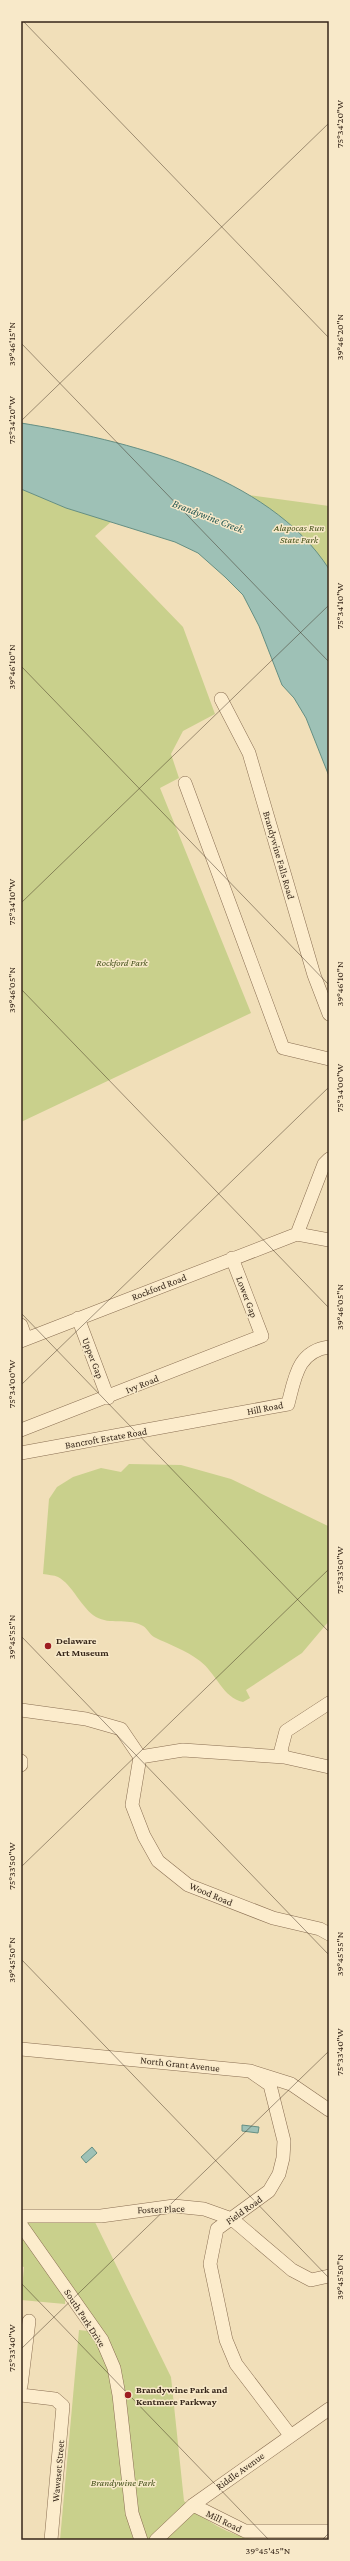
<svg xmlns="http://www.w3.org/2000/svg" width="350" height="2561" viewBox="0 0 350 2561" font-family="'Crimson Pro',serif">
  <rect width="100%" height="100%" fill="#f1dfb9"/>
  <path fill="#c9d08c" d="M21,489l45,19 46,13 -17,15 88,91 32,87 -32,17 -12,23 8,24 -19,10 91,225 -230,109z
    M248,495l81,11v201l-87,-195z
    M129,1464l52,1 50,14 97,47 1,95 -27,32 -56,37 4,8 -7,4c-20,-4 -27,-29 -43,-41 -14,-11 -30,-16 -46,-24 -5,-3 -7,-10 -13,-12 -14,-7 -31,0 -45,-8 -14,-8 -24,-33 -38,-40 -4,-2 -10,-2 -15,-3l6,-75 8,-12 16,-10 28,-9 20,4z
    M21,2216h71l79,161 13,124c22,21 44,34 73,39h-197l19,-210 9,1 -23,-34v7l-44,-4 3,-33 -3,-1z"/>
  <path fill="#9ec1b6" stroke="#658f83" d="M21,423c104,17 247,51 308,146v207l-23,-58 -12,-20 -12,-13 -23,-59 -16,-31 -18,-18 -27,-24 -23,-11 -109,-34 -45,-19z
    M242,2125l17,2 -1,6 -16,-2z
    M92,2147l5,6 -11,10 -5,-6z"/>
  <g fill="none" stroke-linecap="round" stroke-linejoin="round">
    <defs>
      <path id="minor" d="M221,699l28,54 65,222 15,39
        M185,783l98,265 46,11
        M297,1234l27,-70 5,-5
        M297,1234l32,6
        M78,1318l30,80
        M21,1325l5,14
        M21,1341l276,-107
        M21,1430l241,-94 -30,-78
        M21,1453l267,-49c7,-27 10,-53 41,-57
        M21,1710l65,9 35,10 19,28 -8,48 12,31 14,25 30,24 85,33 47,11 9,5
        M140,1757l43,-7 101,7 45,10
        M284,1757l-3,-7 5,-19 43,-28
        M21,1761v4
        M21,2049l229,22 41,13 38,26
        M250,2071l20,14 14,56 -1,17 -4,16 -10,17 -52,38 -7,35 16,76 10,24 54,71
        M21,2216h80l73,-10 30,3 28,10 60,51 19,10 18,-4
        M21,2225l81,115 12,28 5,27 13,118 9,27
        M21,2386l8,-65
        M21,2395l34,4 8,7 -12,134
        M193,2505l52,26h84
        M156,2540l37,-35 136,-96"/>
    </defs>
    <use href="#minor" stroke="#896e52" stroke-width="14"/>
    <use href="#minor" stroke="#fceccc" stroke-width="13"/>
  </g>
  <path fill="none" stroke="#362619" stroke-width="1" stroke-opacity="0.45" d="M23,21l306,317M21,343l308,319M21,421l308,-298M21,666l308,319M21,903l308,-298M21,989l308,319M21,1313l308,319M21,1385l308,-298M21,1636l308,319M21,1867l308,-298M21,1959l308,319M21,2283l248,257M21,2349l308,-298M322,2540l7,-7"/>
  <g fill="#9d1d21" stroke="#f8e9c9" stroke-width="1.5">
    <circle cx="48" cy="1646" r="4"/>
    <circle cx="128" cy="2395" r="4"/>
  </g>
  <g text-anchor="middle" dominant-baseline="central" stroke-width="3" stroke-linejoin="round" paint-order="stroke">
    <g font-size="10" font-style="italic" fill="#48541e" stroke="#f8e9c9">
      <text x="299" y="527">Alapocas Run<tspan x="299" dy="12">State Park</tspan></text>
      <text x="122" y="962">Rockford Park</text>
      <text x="123" y="2482">Brandywine Park</text>
    </g>
    <g font-size="10" fill="#362619" stroke="#f8e9c9">
      <text transform="translate(279 855) rotate(74)">Brandywine Falls Road</text>
      <text transform="translate(159 1287) rotate(-21)">Rockford Road</text>
      <text transform="translate(247 1297) rotate(69)">Lower Gap</text>
      <text transform="translate(93 1358) rotate(69)">Upper Gap</text>
      <text transform="translate(142 1384) rotate(-22)">Ivy Road</text>
      <text transform="translate(265 1408) rotate(-11)">Hill Road</text>
      <text transform="translate(106 1438) rotate(-10)">Bancroft Estate Road</text>
      <text transform="translate(211 1894) rotate(23)">Wood Road</text>
      <text transform="translate(180 2064) rotate(6)">North Grant Avenue</text>
      <text transform="translate(161 2209) rotate(-2)">Foster Place</text>
      <text transform="translate(244 2210) rotate(-35)">Field Road</text>
      <text transform="translate(85 2318) rotate(57)">South Park Drive</text>
      <text transform="translate(58 2471) rotate(-85)">Wawaset Street</text>
      <text transform="translate(240 2471) rotate(-36)">Riddle Avenue</text>
      <text transform="translate(224 2521) rotate(26)">Mill Road</text>
    </g>
    <g font-size="10" font-weight="bold" fill="#362619" stroke="#f8e9c9" text-anchor="start">
      <text x="56" y="1640">Delaware<tspan x="56" dy="12">Art Museum</tspan></text>
      <text x="136" y="2389">Brandywine Park and<tspan x="136" dy="12">Kentmere Parkway</tspan></text>
    </g>
    <g font-size="11" font-style="italic" fill="#265853" stroke="#f8e9c9">
      <text transform="translate(208 516) rotate(21)">Brandywine Creek</text>
    </g>
  </g>
  <rect width="350" height="2561" fill="none" stroke="#f8e9c9" stroke-width="44"/>
  <rect x="22" y="22" width="306" height="2517" fill="none" stroke="#362619" stroke-width="1.5"/>
  <g font-size="10" text-anchor="middle" fill="#362619">
    <text transform="translate(339 124) rotate(-90)" y="4">75°34'20"W</text>
    <text transform="translate(339 337) rotate(-90)" y="4">39°46'20"N</text>
    <text transform="translate(11 344) rotate(-90)" y="4">39°46'15"N</text>
    <text transform="translate(11 420) rotate(-90)" y="4">75°34'20"W</text>
    <text transform="translate(339 606) rotate(-90)" y="4">75°34'10"W</text>
    <text transform="translate(11 667) rotate(-90)" y="4">39°46'10"N</text>
    <text transform="translate(11 902) rotate(-90)" y="4">75°34'10"W</text>
    <text transform="translate(339 984) rotate(-90)" y="4">39°46'10"N</text>
    <text transform="translate(11 990) rotate(-90)" y="4">39°46'05"N</text>
    <text transform="translate(339 1088) rotate(-90)" y="4">75°34'00"W</text>
    <text transform="translate(339 1307) rotate(-90)" y="4">39°46'05"N</text>
    <text transform="translate(11 1384) rotate(-90)" y="4">75°34'00"W</text>
    <text transform="translate(339 1570) rotate(-90)" y="4">75°33'50"W</text>
    <text transform="translate(11 1637) rotate(-90)" y="4">39°45'55"N</text>
    <text transform="translate(11 1866) rotate(-90)" y="4">75°33'50"W</text>
    <text transform="translate(339 1954) rotate(-90)" y="4">39°45'55"N</text>
    <text transform="translate(11 1960) rotate(-90)" y="4">39°45'50"N</text>
    <text transform="translate(339 2052) rotate(-90)" y="4">75°33'40"W</text>
    <text transform="translate(339 2277) rotate(-90)" y="4">39°45'50"N</text>
    <text transform="translate(11 2348) rotate(-90)" y="4">75°33'40"W</text>
    <text x="268" y="2554">39°45'45"N</text>
  </g>
</svg>
